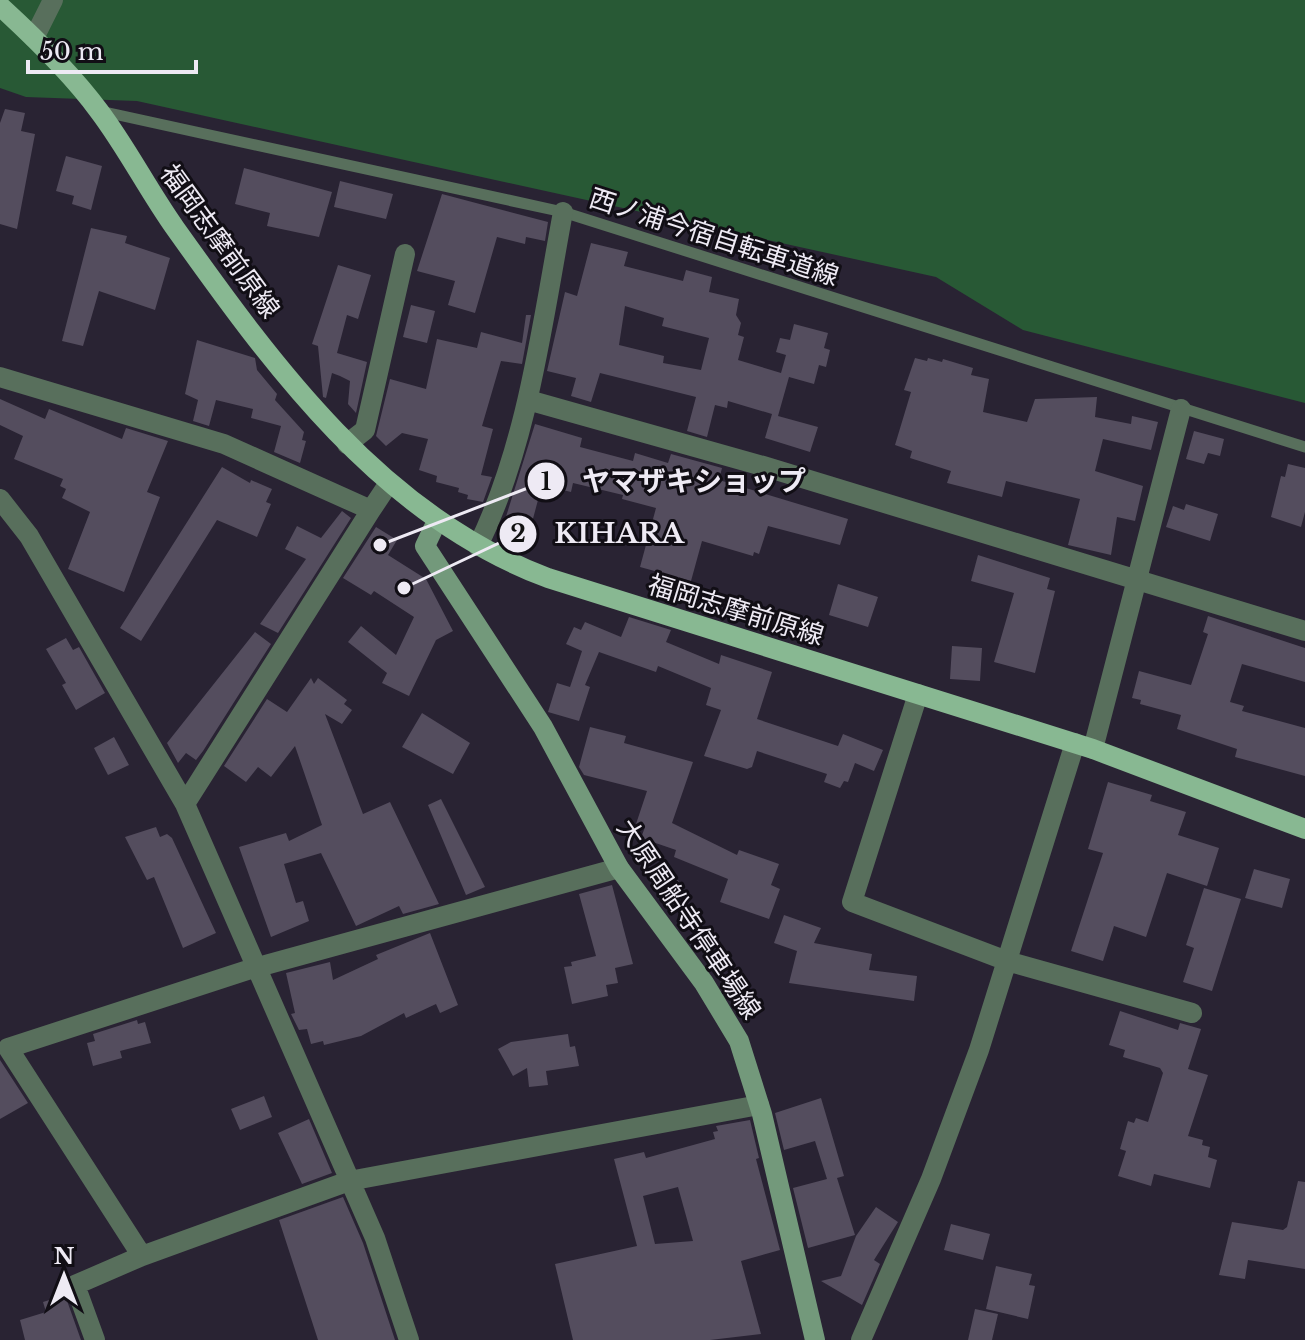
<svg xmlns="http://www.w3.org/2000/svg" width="1305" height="1340" viewBox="0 0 1305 1340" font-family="'Libre Baskerville','Noto Sans JP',serif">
  <rect width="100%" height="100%" fill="#292333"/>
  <path fill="#285935" d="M0,0h1305v403l-282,-73 -87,-53 -799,-176 -111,-4 -26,-9z"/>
  <path fill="#544d5e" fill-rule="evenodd" d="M5,109l20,4 -4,18 14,3 -18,95 -17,-5v-101z
    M66,156l36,10 -11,44 -19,-6 2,-8 -18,-5z
    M244,168l88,24 -13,45 -52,-11 3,-13 -35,-9z
    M340,181l53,13 -7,25 -52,-12z
    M442,194l106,28 -3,19 -19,-4 -1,7 -28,-7 -22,76 -27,-8 7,-24 -38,-10z
    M91,228l36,8 -2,7 45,15 -15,52 -56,-19 -16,55 -21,-5z
    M591,243l37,9 -4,14 59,15 3,-11 26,7 -3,15 30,7 -3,16 5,8 -3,12 6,2 -6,23 43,13 5,-18 -10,-3 4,-14 10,2 4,-16 34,9 -4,15 6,2 -4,17 -7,-2 -5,19 -25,-7 -11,39 40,11 -8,25 -45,-14 7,-24 -44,-13 -1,7 -12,-3 -8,32 -20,-6 9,-34 -96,-24 -9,29 -20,-6 5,-18 -29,-7 18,-79 12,4zM625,306l39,12 -2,8 47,12 -8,32 -38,-7 1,-7 -45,-11z
    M338,265l33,10 -13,44 -11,-4 -10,38 30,9 -11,51 -8,-9 2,-23 -10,-5 -8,-3 -6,25 -3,-1 -5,-51 -6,-2z
    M411,305l24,6 -8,32 -24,-6z
    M526,315h5l-9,49 -21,-3 -19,65 11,3 -12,46 11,2 -9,25 -16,-3 1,-4 -10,-3 1,-4 -23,-6 1,-6 -18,-6 9,-31 -26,-6 -16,13 -10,-10 14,-57 36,10 11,-50 40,9 4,-16 41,11z
    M197,340l58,18 2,12 20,24 -2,6 29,32 -2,8 4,1 -6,22 -26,-11 7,-26 -30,-8 2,-9 -37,-9 -7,26 -16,-5 5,-21 -13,-6z
    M915,358l12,3 1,-3 14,4 1,-3 30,9 -2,7 18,4 -6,33 44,10 8,-23 62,-2 -2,20 36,7 1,-8 26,6 -7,28 -48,-11 -8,32 48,15 -8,35 -18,-4 -6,38 -43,-10 12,-46 -74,-18 -4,16 -55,-14 4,-12 -41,-13 2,-7 -17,-6 16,-53 -7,-2z
    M0,399l45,20 4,-10 73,30 4,-11 42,13 -21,51 13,5 -36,95 -56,-23 22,-57 -28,-14 4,-9 -6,-3 3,-7 -49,-20 9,-23 -23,-11z
    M535,424l47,14 -2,9 53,14 2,-8 33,10 3,-9 51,14 -3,12 129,39 -8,26 -72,-19 -9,28 -5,-2 -1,4 -51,-15 -11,40 -51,-14 16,-59 -34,-9 1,-4 -50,-12 -2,9 -29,-7 -12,45 -26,-7z
    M1194,431l30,8 -4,17 -12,-3 -4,11 -18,-5z
    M1288,464l17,4v44l-4,15 -30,-10 10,-41 4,1z
    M222,467l28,16 1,-3 21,9 -6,13 5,2 -14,33 -40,-17 -76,121 -21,-13z
    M1186,504l32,10 -8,27 -44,-14 7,-21 11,4z
    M342,511l9,7 -73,115 -18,-9 46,-65 -21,-10 12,-23 24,12z
    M376,527l21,13 -9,15 38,24 27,52 -17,9 -27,56 -27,-13 5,-10 -39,-31 13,-16 35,29 18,-38 -40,-26 -3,4 -28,-17z
    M978,555l72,23 -3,11 8,2 -20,82 -41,-11 20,-69 -43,-12z
    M838,584l40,13 -10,30 -39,-12z
    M1208,616l97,32v34l-63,-18 -12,38 14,4 -2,5 63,17v48l-70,-19 2,-8 -60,-20 4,-14 -41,-11 1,-4 -9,-2 7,-27 52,14 17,-51 -5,-2z
    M629,617l42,13 -5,12 53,22 2,-9 51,17 -15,47 81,27 5,-12 40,16 -9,21 -19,-8 -7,19 -4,-1 -4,7 -16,-6 3,-8 -70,-23 -5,16 -5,2 -43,-13 17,-46 -15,-5 5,-17 -53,-22 -2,6 -57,-20 -14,33 5,2 -11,34 -31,-9 9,-29 13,4 12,-36 -16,-7 8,-17 7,3 4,-8 36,15z
    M255,632l16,12 -68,107 -7,9 -10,-7 -8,10 -11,-20z
    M66,638l7,12 6,-3 26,46 -29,17 -14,-25 4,-2 -20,-34z
    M952,646l30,2 -2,33 -30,-2z
    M311,678l3,6 4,-6 29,22 -3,4 8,6 -10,14 -17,-10 38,100 27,-12 49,102 -36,10 -4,-8 -43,20 -35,-73 -37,11 12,39 7,-2 6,20 -38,16 -32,-90 47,-14 3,8 33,-16 -27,-79 -24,31 -13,-10 -12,15 -22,-16 43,-67 20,13z
    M422,713l48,30 -17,31 -51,-27z
    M590,727l36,9 -2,7 69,19 -21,61 65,32 2,-5 40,14 -8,21 9,4 -11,30 -49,-17 8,-23 -54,-22 2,-7 -35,-12 4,-11 -9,-3 11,-33 -63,-16 -5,-8z
    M114,737l15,28 -21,10 -14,-27z
    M1108,782l44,13 -2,6 36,11 -8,23 41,13 -12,38 -40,-13 -21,64 -32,-11 -11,35 -32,-10 32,-98 -15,-4z
    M441,799l44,88 -19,8 -38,-90z
    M156,827l4,10 7,-3 5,4 44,95 -33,15 -29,-71 -7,3 -22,-43z
    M1254,869l36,10 -8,29 -37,-10z
    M678,880l12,19 -20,13 -12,-20z
    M612,885l21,79 -18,4 3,15 -12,2 2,11 -36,8 -8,-37 8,-1 -1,-4 25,-6 -17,-62z
    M1204,888l37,11 -29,92 -29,-9 11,-34 -8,-3z
    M784,915l37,13 -7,15 58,11 -3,16 48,6 -3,25 -125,-18 8,-32 -23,-8z
    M430,933l28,72 -18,8 -4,-9 -30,14 -2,-5 -43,23 -37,9 -1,-4 -12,3 -4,-15 -8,1 -8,-16 4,-1 -9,-40 44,-11 3,18 45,-21 -2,-4z
    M1120,1011l58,19 2,-7 21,6 -13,40 20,6 -20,61 15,4 -1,5 8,2 -2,10 9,3 -7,28 -56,-14 -3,12 -33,-10 8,-25 -6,-2 8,-28 6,2 2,-5 12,4 15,-49 -3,-5 -37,-11 2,-7 -16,-5z
    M137,1020l1,4 7,-2 6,21 -31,8 2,7 -29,8 -6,-23 8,-2 -2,-7z
    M568,1034l2,13 5,-1 4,20 -33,5 2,14 -19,2 -2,-19 -14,8 -15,-27 13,-7z
    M0,1060l28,43 -28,16z
    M264,1096l8,21 -32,13 -9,-21z
    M821,1098l23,78 -7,2 18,57 -47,13 -15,-60 34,-9 -12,-38 -31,9 -9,-37z
    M309,1119l23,54 -30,11 -24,-51z
    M750,1120l9,38 -3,1 24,91 -39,11 20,73 -51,6h-137l-18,-76 82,-18 -23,-87 30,-7 2,6 69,-19 -2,-7 5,-1 -2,-5zM678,1187l15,54 -38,3 -12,-48z
    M1298,1181l7,1v87l-57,-9 -3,19 -26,-4 13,-53 51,8 4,-3z
    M343,1197l20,46 32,97h-77l-39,-120z
    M876,1207l22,15 -24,38 6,4 -18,41 -41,-24 20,-5 15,-40z
    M951,1224l39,10 -7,26 -39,-10z
    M996,1266l36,8 -3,11 6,1 -7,33 -42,-10z
    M65,1295l16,45h-56l-5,-20 26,-8 -3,-10z
    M975,1309l23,5 -6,26h-24z"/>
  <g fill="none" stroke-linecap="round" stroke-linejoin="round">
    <path stroke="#586f5c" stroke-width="11" d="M100,111l463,101 742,235"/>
    <path stroke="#586f5c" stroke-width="20" d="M34,38l19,-38
      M0,377l224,67 147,66 18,-27
      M528,400l235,66 542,165
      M347,444l18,-14 40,-176
      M0,499l29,37 156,268 190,434 34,102
      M478,546c50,-103 64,-222 85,-334
      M918,694l-66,208 155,59 185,52
      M1093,749l88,-340
      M185,804l186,-294
      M142,1256l207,-75 410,-76
      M95,1340l-20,-55 67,-29 -134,-208 246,-80 365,-100
      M861,1340l70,-161 48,-129 96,-307"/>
    <path stroke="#73997b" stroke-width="20" d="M437,521l-12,25 118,181 76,141 85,115 35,58 23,73 53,226"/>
    <path stroke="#88b892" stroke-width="20" d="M0,6c35,32 71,67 99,105 28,37 49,79 76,117 99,139 207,288 373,350l545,171 212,80"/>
  </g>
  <g text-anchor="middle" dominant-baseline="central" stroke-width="6" stroke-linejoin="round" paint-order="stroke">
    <g font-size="26" fill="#eeeaf4" stroke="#110e15">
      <text transform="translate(714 237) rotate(18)">西ノ浦今宿自転車道線</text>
      <text transform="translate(220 241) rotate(54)">福岡志摩前原線</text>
      <text transform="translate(736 610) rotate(17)">福岡志摩前原線</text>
      <text transform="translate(689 919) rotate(56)">大原周船寺停車場線</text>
    </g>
  </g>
  <path fill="none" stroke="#eeeaf4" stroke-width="3" d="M380 545L546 481M404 588L518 534"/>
  <g fill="#eeeaf4" stroke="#110e15" stroke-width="3">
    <circle cx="380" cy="545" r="8"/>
    <circle cx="404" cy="588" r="8"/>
    <circle cx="546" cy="481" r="20"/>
    <circle cx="518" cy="534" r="20"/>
  </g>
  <g font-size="24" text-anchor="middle" font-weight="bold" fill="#111">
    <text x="546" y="490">1</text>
    <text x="518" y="542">2</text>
  </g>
  <g font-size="28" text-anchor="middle" font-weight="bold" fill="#eeeaf4" stroke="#110e15" stroke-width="6" stroke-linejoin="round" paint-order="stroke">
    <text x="694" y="491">ヤマザキショップ</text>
    <text x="619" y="543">KIHARA</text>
  </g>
  <g transform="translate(64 1276)" stroke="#110e15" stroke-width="6" paint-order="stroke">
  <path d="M0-6L14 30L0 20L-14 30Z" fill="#eeeaf4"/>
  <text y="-12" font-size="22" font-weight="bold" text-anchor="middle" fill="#eeeaf4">N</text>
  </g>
  <path d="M28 60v12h168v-12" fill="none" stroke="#eeeaf4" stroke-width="4"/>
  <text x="40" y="60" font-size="24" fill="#eeeaf4" stroke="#110e15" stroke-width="6" paint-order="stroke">50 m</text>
</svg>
